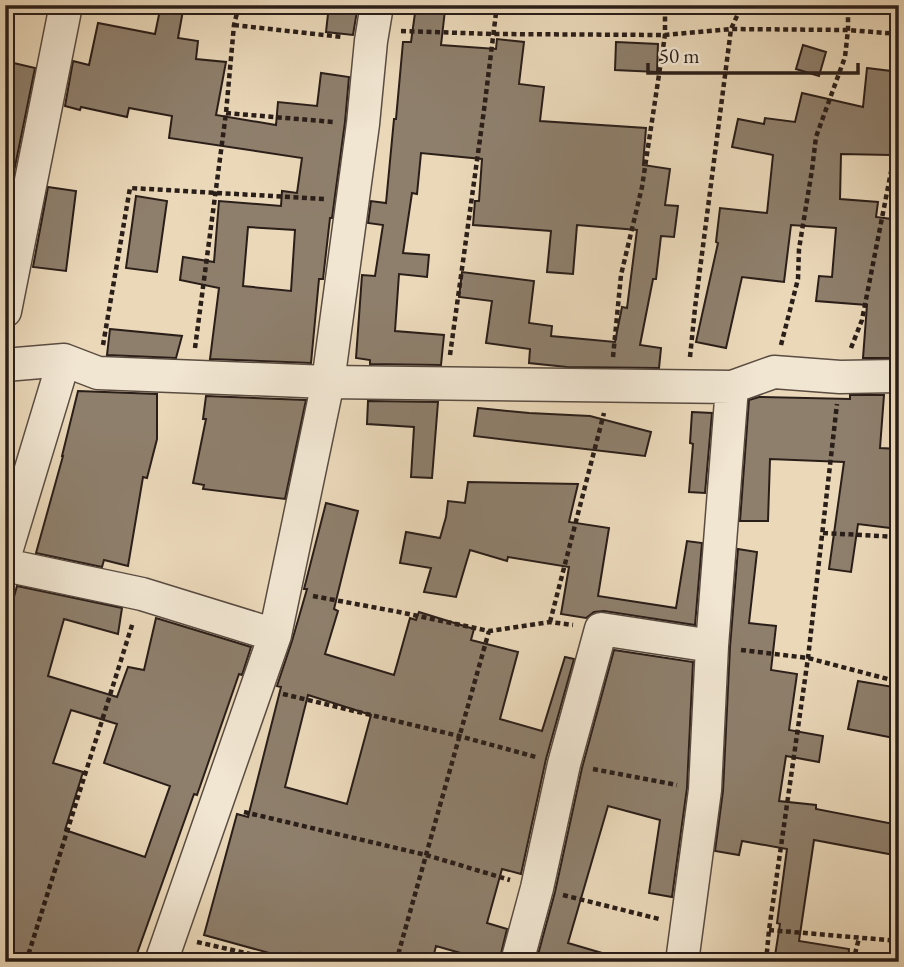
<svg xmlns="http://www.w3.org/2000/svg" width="904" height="967" viewBox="0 0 904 967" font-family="'EB Garamond',serif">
  <rect width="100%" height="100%" fill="#ead8b9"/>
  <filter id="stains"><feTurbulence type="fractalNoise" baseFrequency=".00286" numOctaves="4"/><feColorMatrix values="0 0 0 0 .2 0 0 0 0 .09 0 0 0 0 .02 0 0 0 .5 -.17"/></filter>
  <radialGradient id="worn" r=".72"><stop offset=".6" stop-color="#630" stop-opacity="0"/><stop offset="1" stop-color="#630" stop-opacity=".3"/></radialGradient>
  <path fill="#8e7f6c" stroke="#2a1e19" stroke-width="2" fill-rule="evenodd" d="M161,5h23l-6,33 20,3 -2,18 30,3 -10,53 60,10 2,-23 39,4 4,-33 28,4 -4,45 -13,96h-2l-7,61h-4l-8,84 -101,-4 9,-71 -39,-8 3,-23 31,5 5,-61 62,5 1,-15 15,2 5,-35 -133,-20 3,-22 -43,-8 -2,9 -46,-10 -1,3 -15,-4 8,-45 16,4 9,-42 57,11zM248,227l47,3 -4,61 -48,-5z
    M329,5h29l-5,30 -27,-3z
    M416,6l29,4 -4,35 55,4 1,-10 27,3 -5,42 25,3 -4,34 106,7 -3,37 27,4 -5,36 13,1 -4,31 -13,-1 -5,43h-3l-13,66 21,3 -2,20 -92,-1 -38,-4 1,-14 -44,-6 6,-42 -33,-4 3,-25 72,9 -5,42 23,3 -1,10 64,6 7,-35 5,1 10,-78 -60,-5 -4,49 -26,-2 4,-41 -78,-6 2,-24h4l3,-42 -61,-6 -4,41 -5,-1 -9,60 26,2 -2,22 -28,-3 -4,57 49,4 -3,30 -71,-1v-4l-14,-2 6,-83 13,1 8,-51 -15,-2 3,-22 15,2 8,-84h2l7,-77h8z
    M616,42l42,2 -1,28 -42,-2z
    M803,45l23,7 -7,24 -23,-7z
    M5,61l30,7 -30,148z
    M867,68l32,4 -3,44 -5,-1 -1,40 -49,-1 -1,45 38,3 -2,15 23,3v138h-36l4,-53 -51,-4 3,-25 13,1 4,-49 -45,-3 -7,57 -42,-5 -16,71 -30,-6 22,-99 -2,-1 4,-34 47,5 6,-58 -41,-8 6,-28 26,5 1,-6 30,4 7,-29 61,14z
    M48,187l28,4 -10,80 -33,-4z
    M136,196l31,5 -10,71 -31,-4z
    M110,329l72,7 -6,22 -69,-3z
    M78,391l79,3v45l-10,39 -4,-1 -15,89 -24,-6 -2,7 -66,-14 27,-97h-1z
    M850,395h34l-4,53 19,1v80l-41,-5 -7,48 -22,-3 15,-107 -74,-3 -2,62h-28l9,-121 10,-3 91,2z
    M206,396l100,4 -21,99 -82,-10 1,-4 -11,-2 13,-64h-3z
    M368,401l70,1 -6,76 -21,-1 3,-50 -47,-3z
    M478,408l51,5 61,3 61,16 -6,24 -171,-20z
    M692,412l20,1 -7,80 -16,-1 4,-48 -3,-1z
    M468,482l110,2 -9,38 40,6 -11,68 78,12 11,-67 15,2 -7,82 -91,-14 -10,1 -8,6 -25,-4 8,-47 -61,-10 -1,4 -37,-11 -14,47 -32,-5 7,-24 -31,-5 6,-31 34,6 6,-21 2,-16 17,2z
    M326,503l32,8 -24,98 4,2 -13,43 69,21 16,-57 6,2 3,-8 55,17 -3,11 47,12 -18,67 42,12 23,-74 9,2 -28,100 -25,115 -19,-5 -15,54 20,6 -8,33h-7l-56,-16 -4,16h-100l-32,-9 -2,8 -94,-26 33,-121 11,3 33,-130 -4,-1 15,-45 15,-52h-3zM308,695l63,20 -24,89 -62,-17z
    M738,549l19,3 -8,71 27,3 -5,44 26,4 -8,56 34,6 -4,26 -33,-6 -7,45 37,4v4l83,16v27l-5,-1v4l-80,-15 -15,101 50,8 -1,13h-74l6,-38 -3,-1 10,-74 -45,-8 -3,14 -24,-4 8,-60 7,-144z
    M17,586l105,22 -4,26 -54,-15 -16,57 69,21 11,-30 16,3 12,-52 95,29 -9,28 -3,-1 -42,121 -3,-1 -60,168h-129v-60l8,-24 -8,-2v-247zM71,710l46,14 -13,39 66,23 -25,71 -80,-27 18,-58 -30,-9z
    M614,650l79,12 -6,126 -15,109 -23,-4 11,-73 -52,-14 -40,137 41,12v7h-73l19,-70 27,-124z
    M858,681l41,7v51l-51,-10z"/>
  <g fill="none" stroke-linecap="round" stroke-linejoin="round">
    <defs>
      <path id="minor" d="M5,311l61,-306
        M5,365l59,-5 34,13 230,9 404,5 42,-15 66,5 59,-1
        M5,555l59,-195
        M5,565l137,29 133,41
        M161,962l114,-327 53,-253 35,-258 8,-83 6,-36
        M517,962l20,-74 27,-124 37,-135 111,17
        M682,962l23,-172 7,-144 20,-259"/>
    </defs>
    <use href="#minor" stroke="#5a4c41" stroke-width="35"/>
    <path stroke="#2a1e19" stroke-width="4.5" stroke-dasharray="5 3.5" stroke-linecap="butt" d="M234,25l108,12
      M401,31l93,3 171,1 66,-6 117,1 51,4
      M226,113l108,9
      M103,345l27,-157 195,11
      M781,345l17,-66 1,-30 13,-79 4,-33 29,-80 3,-27v-25
      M195,348l31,-235 8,-88 5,-20
      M851,348l11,-28 37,-189
      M450,355l34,-245 13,-105
      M613,357l8,-82 21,-88 23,-152v-30
      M690,357l5,-49 36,-279 11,-24
      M823,533l76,4
      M313,596l86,16 90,19 61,-9 23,3
      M550,622l54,-209
      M741,650l67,8 91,24
      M896,682l3,-21
      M283,694l176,42 77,21
      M593,769l84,16
      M244,812l182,43 84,25
      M563,895l96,24
      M769,930l130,11
      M197,942l88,20
      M26,962l107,-340
      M396,962l93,-331
      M766,962l3,-32 39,-272 29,-254
      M853,962l6,-24"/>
    <use href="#minor" stroke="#f1e6d2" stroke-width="32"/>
  </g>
  <rect width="904" height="967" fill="none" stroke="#ead8b9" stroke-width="28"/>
  <rect x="7" y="7" width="890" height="953" fill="none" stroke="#2a1e19" stroke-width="3.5"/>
  <rect x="14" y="14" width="876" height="939" fill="none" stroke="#2a1e19" stroke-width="2"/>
  <path d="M648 63v10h210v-10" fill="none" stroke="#2a1e19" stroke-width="3.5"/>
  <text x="659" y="63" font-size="21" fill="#2a1e19" stroke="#f1e6d2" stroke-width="5" paint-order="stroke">50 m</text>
  <rect width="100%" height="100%" filter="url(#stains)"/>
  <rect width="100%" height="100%" fill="url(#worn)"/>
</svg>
